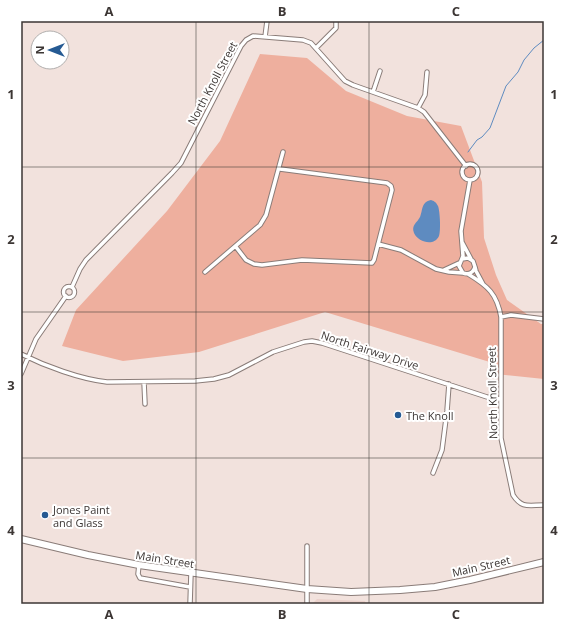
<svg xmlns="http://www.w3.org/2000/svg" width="565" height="625" viewBox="0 0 565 625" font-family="'Open Sans',sans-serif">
  <rect width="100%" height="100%" fill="#f2e2dd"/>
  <path fill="#ebd2cc" d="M317,599l48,2 1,3h-54z"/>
  <path fill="#eeaf9e" d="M260,54l47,4 39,33 61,25 54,10 21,56 2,56 12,37 11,25 34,24h3v55l-49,-5 -2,-11 -168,-51 -126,40 -76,9 -61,-15 14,-36 91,-99 53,-70z"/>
  <path fill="#5e8bc0" d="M431,200c3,1 5,2 7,6 2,5 3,25 1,30 -5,11 -21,6 -25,-3 -3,-8 3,-10 6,-16 3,-7 1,-15 11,-17z"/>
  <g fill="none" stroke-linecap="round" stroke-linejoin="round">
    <path stroke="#5e8bc0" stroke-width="1" d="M468,152l9,-12 5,-3 8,-9 16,-42 12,-14 6,-12 10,-12 10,-8"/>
    <defs>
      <path id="minor" d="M265,37l2,-16
        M316,48l20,-20v-7
        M373,92l7,-21
        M418,108l7,-13 2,-23
        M462 172a8 8 0 1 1 16 0a8 8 0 1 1-16 0Z
        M462,242l9,17
        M378,244l23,6 35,19 13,3 14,1
        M236,247l10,13 8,4 8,1 40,-5 70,3 2,-3 18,-70 -1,-4 -4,-3 -107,-14
        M462,259l6,-1 5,3 2,6c-2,6 -6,8 -12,6l-4,-7 4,-10 -2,-25 9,-51
        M475,267l1,4 7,13
        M444,270l15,-7
        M205,272l55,-47 6,-10 17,-63
        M468,274c20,12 29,20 33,43v121l12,57c9,14 16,10 31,10
        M63.5 292a5.5 5.5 0 1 1 11 0a5.5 5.5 0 1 1-11 0Z
        M72,287l8,-18 6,-9 86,-87 9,-10 60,-117 5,-6 7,-4 50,4 8,3 34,38 8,4 65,23 6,4 42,54
        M501,317l10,-2 33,4
        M21,354c24,12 59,25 86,28l88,-1 19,-2 15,-4 44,-23 31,-10 8,-1 10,2 165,54 13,2
        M21,374l15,-35 30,-43
        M144,382l1,22
        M433,473l9,-23 5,-39 2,-27
        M307,546v58
        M139,565l-1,9 2,4 50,9
        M190,604l1,-31"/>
      <path id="primary" d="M21,539l67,16 51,10 168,24 44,3 49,-2 35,-3 35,-7 74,-18"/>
    </defs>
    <use href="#minor" stroke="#8a7c78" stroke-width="5.5"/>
    <use href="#primary" stroke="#8a7c78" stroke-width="8"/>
    <use href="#minor" stroke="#fff" stroke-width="3.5"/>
    <use href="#primary" stroke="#fff" stroke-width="6"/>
  </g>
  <path fill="none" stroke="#3c3634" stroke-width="1" stroke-opacity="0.55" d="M196,21v583M369,21v583M21,167h523M21,312h523M21,458h523"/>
  <g fill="#255a93" stroke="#fff" stroke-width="1.5">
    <circle cx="398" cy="415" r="4"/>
    <circle cx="45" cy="515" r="4"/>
  </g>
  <g text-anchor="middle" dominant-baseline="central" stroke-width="4" stroke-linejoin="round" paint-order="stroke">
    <g font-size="11" fill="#3c3634" stroke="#fff">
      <text transform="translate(212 83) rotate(-62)">North Knoll Street</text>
      <text transform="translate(370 350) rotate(18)">North Fairway Drive</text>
      <text transform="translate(492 393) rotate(-91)">North Knoll Street</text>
      <text transform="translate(165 559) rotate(9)">Main Street</text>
      <text transform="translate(481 566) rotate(-13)">Main Street</text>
    </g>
    <g font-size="11" fill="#3c3634" stroke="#fff" text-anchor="start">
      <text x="406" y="415">The Knoll</text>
      <text x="53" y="509">Jones Paint<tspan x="53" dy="13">and Glass</tspan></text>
    </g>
  </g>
  <rect width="565" height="625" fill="none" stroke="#ffffff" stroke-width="44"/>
  <g transform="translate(50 50) rotate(270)"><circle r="19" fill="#ffffff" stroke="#b1afae"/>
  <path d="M0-3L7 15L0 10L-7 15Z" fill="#255a93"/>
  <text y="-6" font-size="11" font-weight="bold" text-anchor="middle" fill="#3c3634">N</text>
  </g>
  <rect x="22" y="22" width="521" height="581" fill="none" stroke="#3c3634" stroke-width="1.5"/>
  <g font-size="13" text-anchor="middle" font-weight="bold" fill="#3c3634">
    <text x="109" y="16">A</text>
    <text x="282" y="16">B</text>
    <text x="456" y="16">C</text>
    <text x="11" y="99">1</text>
    <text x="554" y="99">1</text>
    <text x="11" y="244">2</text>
    <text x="554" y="244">2</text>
    <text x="11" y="390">3</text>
    <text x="554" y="390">3</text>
    <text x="11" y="535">4</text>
    <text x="554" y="535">4</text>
    <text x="109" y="619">A</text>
    <text x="282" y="619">B</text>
    <text x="456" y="619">C</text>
  </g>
</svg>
